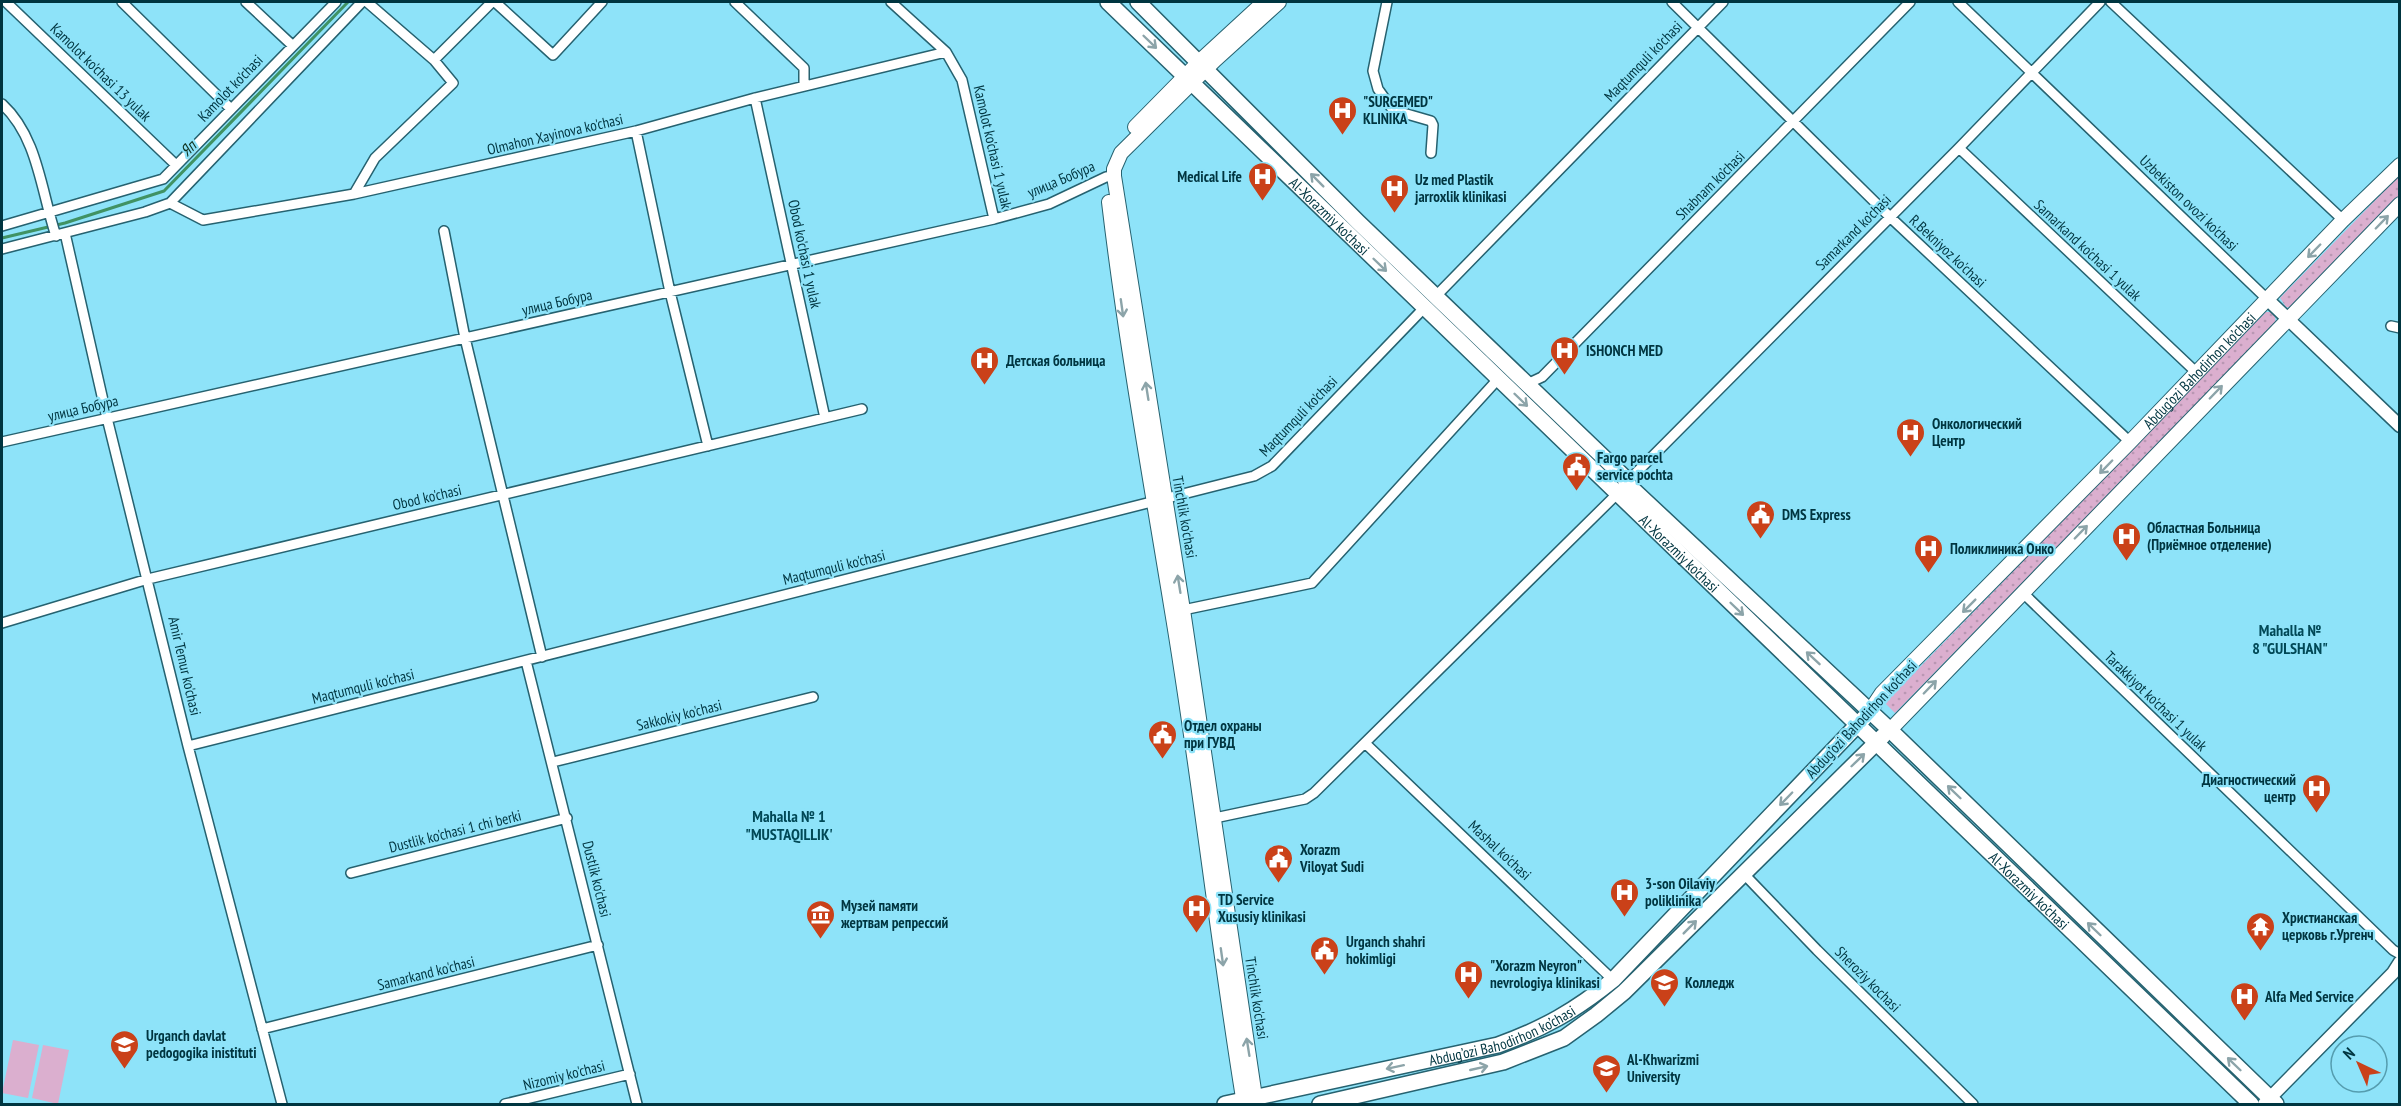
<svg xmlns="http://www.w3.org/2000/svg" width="2401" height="1106" viewBox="0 0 2401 1106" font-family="'PT Sans Narrow',sans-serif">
  <defs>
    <pattern id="grass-dots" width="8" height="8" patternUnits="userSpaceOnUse" patternTransform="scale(1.5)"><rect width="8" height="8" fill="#dbafcf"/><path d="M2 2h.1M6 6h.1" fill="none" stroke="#ba97b3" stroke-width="1.8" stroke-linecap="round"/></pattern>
  </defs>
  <rect width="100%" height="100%" fill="#8ee3f9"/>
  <path fill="url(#grass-dots)" d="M2399,176v21l-108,111 -5,-1 -6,-9z
    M2266,312h5l4,5 1,7 -381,389 -10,-10z"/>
  <path fill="#dbafcf" d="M13,1040l26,5 -11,53 -26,-5z
    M43,1045l26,5 -11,54 -26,-6z"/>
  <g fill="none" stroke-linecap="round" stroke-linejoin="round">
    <path stroke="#409263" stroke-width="3" d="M2,238l63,-15 99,-32 184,-189"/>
    <defs>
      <path id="minor" d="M6,2l170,163
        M122,2l109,107
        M246,2l47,44
        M495,2l58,53 49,-53
        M735,2l69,66v18
        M891,2l55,50 16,28 32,139
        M1387,2l-14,69 5,18 15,21 38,11 2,4 -2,28
        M1672,2l218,215 240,225
        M1958,2l309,297
        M2111,2l232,218
        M434,60l58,-58
        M755,98l70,320
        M2,104c36,33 39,87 54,132
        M636,131l34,161 38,154
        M1959,148l238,225
        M354,194l21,-36 78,-75 -19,-23 -67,-58
        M170,203l33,17 151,-26 282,-63 119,-33 191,-46
        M2,226l161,-47 173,-177
        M444,231l21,107 77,319
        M65,233l42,185 81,328 94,358
        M2,249l143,-37 25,-9 192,-201
        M1435,297l288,-295
        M2391,326l9,2
        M1527,384l15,-7 368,-375
        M2,442l992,-223 55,-15 57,-27 8,-1
        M1626,483l333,-335 141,-146
        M2022,592l371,358 7,4
        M1183,610l129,-27 187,-205
        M2,623l146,-44 714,-170
        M526,661l111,443
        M1366,744l247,236
        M188,746l1066,-270 18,-10 152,-158
        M553,762l260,-65
        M1210,819l95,-20 9,-6 303,-299
        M351,873l216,-55
        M1743,873l74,77 156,154
        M262,1029l336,-84
        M505,1104l125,-30"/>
      <path id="tertiary" d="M2267,299l133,127
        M2264,1104l129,-131 7,-11"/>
      <g id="secondary">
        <path d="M1135,127l65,-66 64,-59"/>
        <path d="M1109,202c16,135 40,269 62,403 28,166 46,334 73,499"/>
        <path id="s1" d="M1870,711l12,-18 248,-251 213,-222 57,-55"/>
        <path d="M1890,730l510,-526"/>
        <path d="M1256,1104l-73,-494 -69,-434v-7l7,-16 94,-93 64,-58"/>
      </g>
      <g id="primary">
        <path id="s2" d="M1108,2l1143,1102"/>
        <path d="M1138,2l220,220 267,256 1,5 264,247 386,374"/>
        <path id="s3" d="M1225,1104l273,-59c45,-16 78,-35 115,-65l251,-262"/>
        <path d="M1320,1104l183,-42 61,-24 32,-23 28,-23 259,-256"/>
      </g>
    </defs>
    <use href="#minor" stroke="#266270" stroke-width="12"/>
    <use href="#tertiary" stroke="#266270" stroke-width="15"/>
    <use href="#secondary" stroke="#266270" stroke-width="16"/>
    <use href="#primary" stroke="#266270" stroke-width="18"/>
    <use href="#minor" stroke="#fff" stroke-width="9"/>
    <use href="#tertiary" stroke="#fff" stroke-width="12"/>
    <use href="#secondary" stroke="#fff" stroke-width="14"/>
    <use href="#primary" stroke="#fff" stroke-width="15"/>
  </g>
  <defs><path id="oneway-shaft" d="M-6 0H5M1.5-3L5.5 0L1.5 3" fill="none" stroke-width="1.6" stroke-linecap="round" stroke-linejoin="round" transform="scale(1.5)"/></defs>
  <g stroke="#8ca4a9">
    <use href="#oneway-shaft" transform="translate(1150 42) rotate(44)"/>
    <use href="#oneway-shaft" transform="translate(1317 180) rotate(-135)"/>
    <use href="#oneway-shaft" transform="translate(2382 222) rotate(-46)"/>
    <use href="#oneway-shaft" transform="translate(2314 251) rotate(134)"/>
    <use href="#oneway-shaft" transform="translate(1380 265) rotate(44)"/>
    <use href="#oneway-shaft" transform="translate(1122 308) rotate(82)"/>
    <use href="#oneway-shaft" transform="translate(1147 391) rotate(-99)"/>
    <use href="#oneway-shaft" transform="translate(2216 392) rotate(-46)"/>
    <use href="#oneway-shaft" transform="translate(1521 400) rotate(44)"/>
    <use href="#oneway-shaft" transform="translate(2106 467) rotate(134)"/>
    <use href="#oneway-shaft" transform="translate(2081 532) rotate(-46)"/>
    <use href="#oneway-shaft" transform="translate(1179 584) rotate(-99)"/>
    <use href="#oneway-shaft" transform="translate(1969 606) rotate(135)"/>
    <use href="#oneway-shaft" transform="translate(1737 609) rotate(44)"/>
    <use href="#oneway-shaft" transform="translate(1813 658) rotate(-137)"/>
    <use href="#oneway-shaft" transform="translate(1930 687) rotate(-46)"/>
    <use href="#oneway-shaft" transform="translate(1858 760) rotate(-44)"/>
    <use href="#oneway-shaft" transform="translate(1954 792) rotate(-136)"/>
    <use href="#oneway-shaft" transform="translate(1786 799) rotate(134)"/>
    <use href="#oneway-shaft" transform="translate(1690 927) rotate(-45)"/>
    <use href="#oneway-shaft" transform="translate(2094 929) rotate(-136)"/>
    <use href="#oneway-shaft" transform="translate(1222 957) rotate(82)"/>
    <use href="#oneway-shaft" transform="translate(1248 1047) rotate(-99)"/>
    <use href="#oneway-shaft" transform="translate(2234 1064) rotate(-136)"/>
    <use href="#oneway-shaft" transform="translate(1395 1067) rotate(168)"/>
    <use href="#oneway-shaft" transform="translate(1479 1068) rotate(-13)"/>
  </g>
  <defs>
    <symbol id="hospital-pin" viewBox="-11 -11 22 30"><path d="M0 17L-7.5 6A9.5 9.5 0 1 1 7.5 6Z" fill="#ca4119" stroke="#8ee3f9"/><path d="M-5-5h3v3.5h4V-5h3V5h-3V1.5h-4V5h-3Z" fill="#fff"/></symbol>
    <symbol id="civic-pin" viewBox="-11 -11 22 30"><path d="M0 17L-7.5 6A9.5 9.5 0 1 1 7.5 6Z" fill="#ca4119" stroke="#8ee3f9"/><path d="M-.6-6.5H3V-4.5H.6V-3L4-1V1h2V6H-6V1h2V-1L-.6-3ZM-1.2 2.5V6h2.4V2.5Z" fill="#fff"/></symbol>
    <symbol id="museum-pin" viewBox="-11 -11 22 30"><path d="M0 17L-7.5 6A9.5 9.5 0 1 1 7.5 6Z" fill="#ca4119" stroke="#8ee3f9"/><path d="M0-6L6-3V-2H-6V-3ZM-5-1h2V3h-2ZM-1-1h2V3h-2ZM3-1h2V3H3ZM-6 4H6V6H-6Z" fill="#fff"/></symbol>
    <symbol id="temple-pin" viewBox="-11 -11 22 30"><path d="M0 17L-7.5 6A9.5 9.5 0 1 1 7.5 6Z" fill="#ca4119" stroke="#8ee3f9"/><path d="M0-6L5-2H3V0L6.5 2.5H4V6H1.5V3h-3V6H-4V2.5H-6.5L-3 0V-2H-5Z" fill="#fff"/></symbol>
    <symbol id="university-pin" viewBox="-11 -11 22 30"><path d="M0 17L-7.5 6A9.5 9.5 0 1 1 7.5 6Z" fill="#ca4119" stroke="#8ee3f9"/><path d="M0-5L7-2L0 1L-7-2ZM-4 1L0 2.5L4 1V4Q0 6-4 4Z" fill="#fff"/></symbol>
  </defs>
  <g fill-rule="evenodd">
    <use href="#hospital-pin" x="1326" y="94" width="33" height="45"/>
    <use href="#hospital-pin" x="1246" y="160" width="33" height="45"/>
    <use href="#hospital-pin" x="1378" y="172" width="33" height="45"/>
    <use href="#hospital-pin" x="1548" y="334" width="33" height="45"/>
    <use href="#hospital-pin" x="968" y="344" width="33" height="45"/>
    <use href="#hospital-pin" x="1894" y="416" width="33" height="45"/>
    <use href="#civic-pin" x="1560" y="450" width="33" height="45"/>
    <use href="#civic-pin" x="1744" y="498" width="33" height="45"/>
    <use href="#hospital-pin" x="2110" y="520" width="33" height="45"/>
    <use href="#hospital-pin" x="1912" y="532" width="33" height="45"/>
    <use href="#civic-pin" x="1146" y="718" width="33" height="45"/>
    <use href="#hospital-pin" x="2300" y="772" width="33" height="45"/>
    <use href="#civic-pin" x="1262" y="842" width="33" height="45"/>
    <use href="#hospital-pin" x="1608" y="876" width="33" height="45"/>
    <use href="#hospital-pin" x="1180" y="892" width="33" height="45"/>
    <use href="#museum-pin" x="804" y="898" width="33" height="45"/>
    <use href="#temple-pin" x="2244" y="910" width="33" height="45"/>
    <use href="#civic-pin" x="1308" y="934" width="33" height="45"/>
    <use href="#hospital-pin" x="1452" y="958" width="33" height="45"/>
    <use href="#university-pin" x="1648" y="966" width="33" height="45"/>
    <use href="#hospital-pin" x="2228" y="980" width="33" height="45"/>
    <use href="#university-pin" x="108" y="1028" width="33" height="45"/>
    <use href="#university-pin" x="1590" y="1052" width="33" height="45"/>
  </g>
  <g text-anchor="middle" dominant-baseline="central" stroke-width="4.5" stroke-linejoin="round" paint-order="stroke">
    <g font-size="15" fill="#003540" stroke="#8ee3f9">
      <text transform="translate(1643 61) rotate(-46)">Maqtumquli ko'chasi</text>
      <text transform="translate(101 72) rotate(44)">Kamolot ko'chasi 13 yulak</text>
      <text transform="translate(230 88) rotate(-46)">Kamolot ko'chasi</text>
      <text transform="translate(555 134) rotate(-13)">Olmahon Xayinova ko'chasi</text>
      <text transform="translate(993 147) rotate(77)">Kamolot ko'chasi 1 yulak</text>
      <text transform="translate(1061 179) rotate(-23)">улица Бобура</text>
      <text transform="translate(1710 185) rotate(-45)">Shabnam ko’chasi</text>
      <text transform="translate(2189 203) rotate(44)">Uzbekiston ovozi ko'chasi</text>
      <text stroke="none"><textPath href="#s2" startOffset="308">Al-Xorazmiy ko’chasi</textPath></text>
      <text transform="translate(1853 232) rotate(-45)">Samarkand ko’chasi</text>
      <text transform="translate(2088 250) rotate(43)">Samarkand ko’chasi 1 yulak</text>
      <text transform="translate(1948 251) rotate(43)">R.Bekniyoz ko'chasi</text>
      <text transform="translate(805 254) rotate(78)">Obod ko'chasi 1 yulak</text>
      <text transform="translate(557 302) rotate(-13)">улица Бобура</text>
      <text stroke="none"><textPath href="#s1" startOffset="474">Abdug’ozi Bahodirhon ko’chasi</textPath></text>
      <text transform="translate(83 408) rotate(-13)">улица Бобура</text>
      <text transform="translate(1298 416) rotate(-46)">Maqtumquli ko'chasi</text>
      <text transform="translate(427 497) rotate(-13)">Obod ko'chasi</text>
      <text transform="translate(1185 517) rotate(80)">Tinchlik ko'chasi</text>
      <text stroke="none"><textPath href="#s2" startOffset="794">Al-Xorazmiy ko’chasi</textPath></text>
      <text transform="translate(834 567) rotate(-14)">Maqtumquli ko'chasi</text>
      <text transform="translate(185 666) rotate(77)">Amir Temur ko'chasi</text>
      <text transform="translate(363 686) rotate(-14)">Maqtumquli ko'chasi</text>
      <text transform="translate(2156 701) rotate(44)">Tarakkiyot ko'chasi 1 yulak</text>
      <text transform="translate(679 715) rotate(-14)">Sakkokiy ko'chasi</text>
      <text transform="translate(1861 719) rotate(-47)">Abdug’ozi Bahodirhon ko’chasi</text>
      <text transform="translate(455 831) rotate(-14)">Dustlik ko'chasi 1 chi berki</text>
      <text transform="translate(1500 850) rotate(43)">Mashal ko'chasi</text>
      <text transform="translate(597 879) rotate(76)">Dustlik ko'chasi</text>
      <text stroke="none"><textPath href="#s2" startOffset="1280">Al-Xorazmiy ko’chasi</textPath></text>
      <text transform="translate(426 973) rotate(-14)">Samarkand ko'chasi</text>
      <text transform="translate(1868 979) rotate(45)">Sheroziy kochasi</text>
      <text transform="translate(1257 998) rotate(81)">Tinchlik ko'chasi</text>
      <text stroke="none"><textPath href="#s3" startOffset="286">Abdug’ozi Bahodirhon ko’chasi</textPath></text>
      <text transform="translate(564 1075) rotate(-14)">Nizomiy ko'chasi</text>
    </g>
    <g font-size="15" font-weight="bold" fill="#003540" stroke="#8ee3f9" text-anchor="start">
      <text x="1363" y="101">"SURGEMED"<tspan x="1363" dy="17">KLINIKA</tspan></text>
      <text x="1242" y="176" text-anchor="end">Medical Life</text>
      <text x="1415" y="179">Uz med Plastik<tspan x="1415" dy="17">jarroxlik klinikasi</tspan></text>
      <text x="1586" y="350">ISHONCH MED</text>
      <text x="1006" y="360">Детская больница</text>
      <text x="1932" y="423">Онкологический<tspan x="1932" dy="17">Центр</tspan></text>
      <text x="1597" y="457">Fargo parcel<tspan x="1597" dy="17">service pochta</tspan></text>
      <text x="1782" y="514">DMS Express</text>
      <text x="2147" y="527">Областная Больница<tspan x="2147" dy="17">(Приёмное отделение)</tspan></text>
      <text x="1950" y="548">Поликлиника Онко</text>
      <text x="1184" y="725">Отдел охраны<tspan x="1184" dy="17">при ГУВД</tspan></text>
      <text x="2296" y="779" text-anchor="end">Диагностический<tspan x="2296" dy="17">центр</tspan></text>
      <text x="1300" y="849">Xorazm<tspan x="1300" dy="17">Viloyat Sudi</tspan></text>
      <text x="1645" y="883">3-son Oilaviy<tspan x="1645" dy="17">poliklinika</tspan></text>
      <text x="1218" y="899">TD Service<tspan x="1218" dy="17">Xususiy klinikasi</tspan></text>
      <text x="841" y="905">Музей памяти<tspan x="841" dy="17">жертвам репрессий</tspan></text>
      <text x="2282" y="917">Христианская<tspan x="2282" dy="17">церковь г.Ургенч</tspan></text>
      <text x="1346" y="941">Urganch shahri<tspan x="1346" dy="17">hokimligi</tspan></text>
      <text x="1490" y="965">"Xorazm Neyron"<tspan x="1490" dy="17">nevrologiya klinikasi</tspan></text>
      <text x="1685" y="982">Колледж</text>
      <text x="2265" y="996">Alfa Med Service</text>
      <text x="146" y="1035">Urganch davlat<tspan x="146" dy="17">pedogogika inistituti</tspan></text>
      <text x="1627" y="1059">Al-Khwarizmi<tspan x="1627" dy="17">University</tspan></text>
    </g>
    <g font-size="16" font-style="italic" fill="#0e311e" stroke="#8ee3f9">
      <text transform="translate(188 148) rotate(-46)">Яп</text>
    </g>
    <g font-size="16" font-weight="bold" fill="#014856" stroke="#8ee3f9">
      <text x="2290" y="630">Mahalla №<tspan x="2290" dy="18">8 "GULSHAN"</tspan></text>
      <text x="789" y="816">Mahalla № 1<tspan x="789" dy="18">"MUSTAQILLIK'</tspan></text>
    </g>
  </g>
  <rect width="2401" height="1106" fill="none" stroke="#003540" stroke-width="6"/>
  <g transform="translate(2359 1064) rotate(316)"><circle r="28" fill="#8ee3f9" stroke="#559daf" stroke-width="1.5"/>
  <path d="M0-4.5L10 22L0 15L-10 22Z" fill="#ca4119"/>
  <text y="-9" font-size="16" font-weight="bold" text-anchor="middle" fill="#003540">N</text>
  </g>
</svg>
